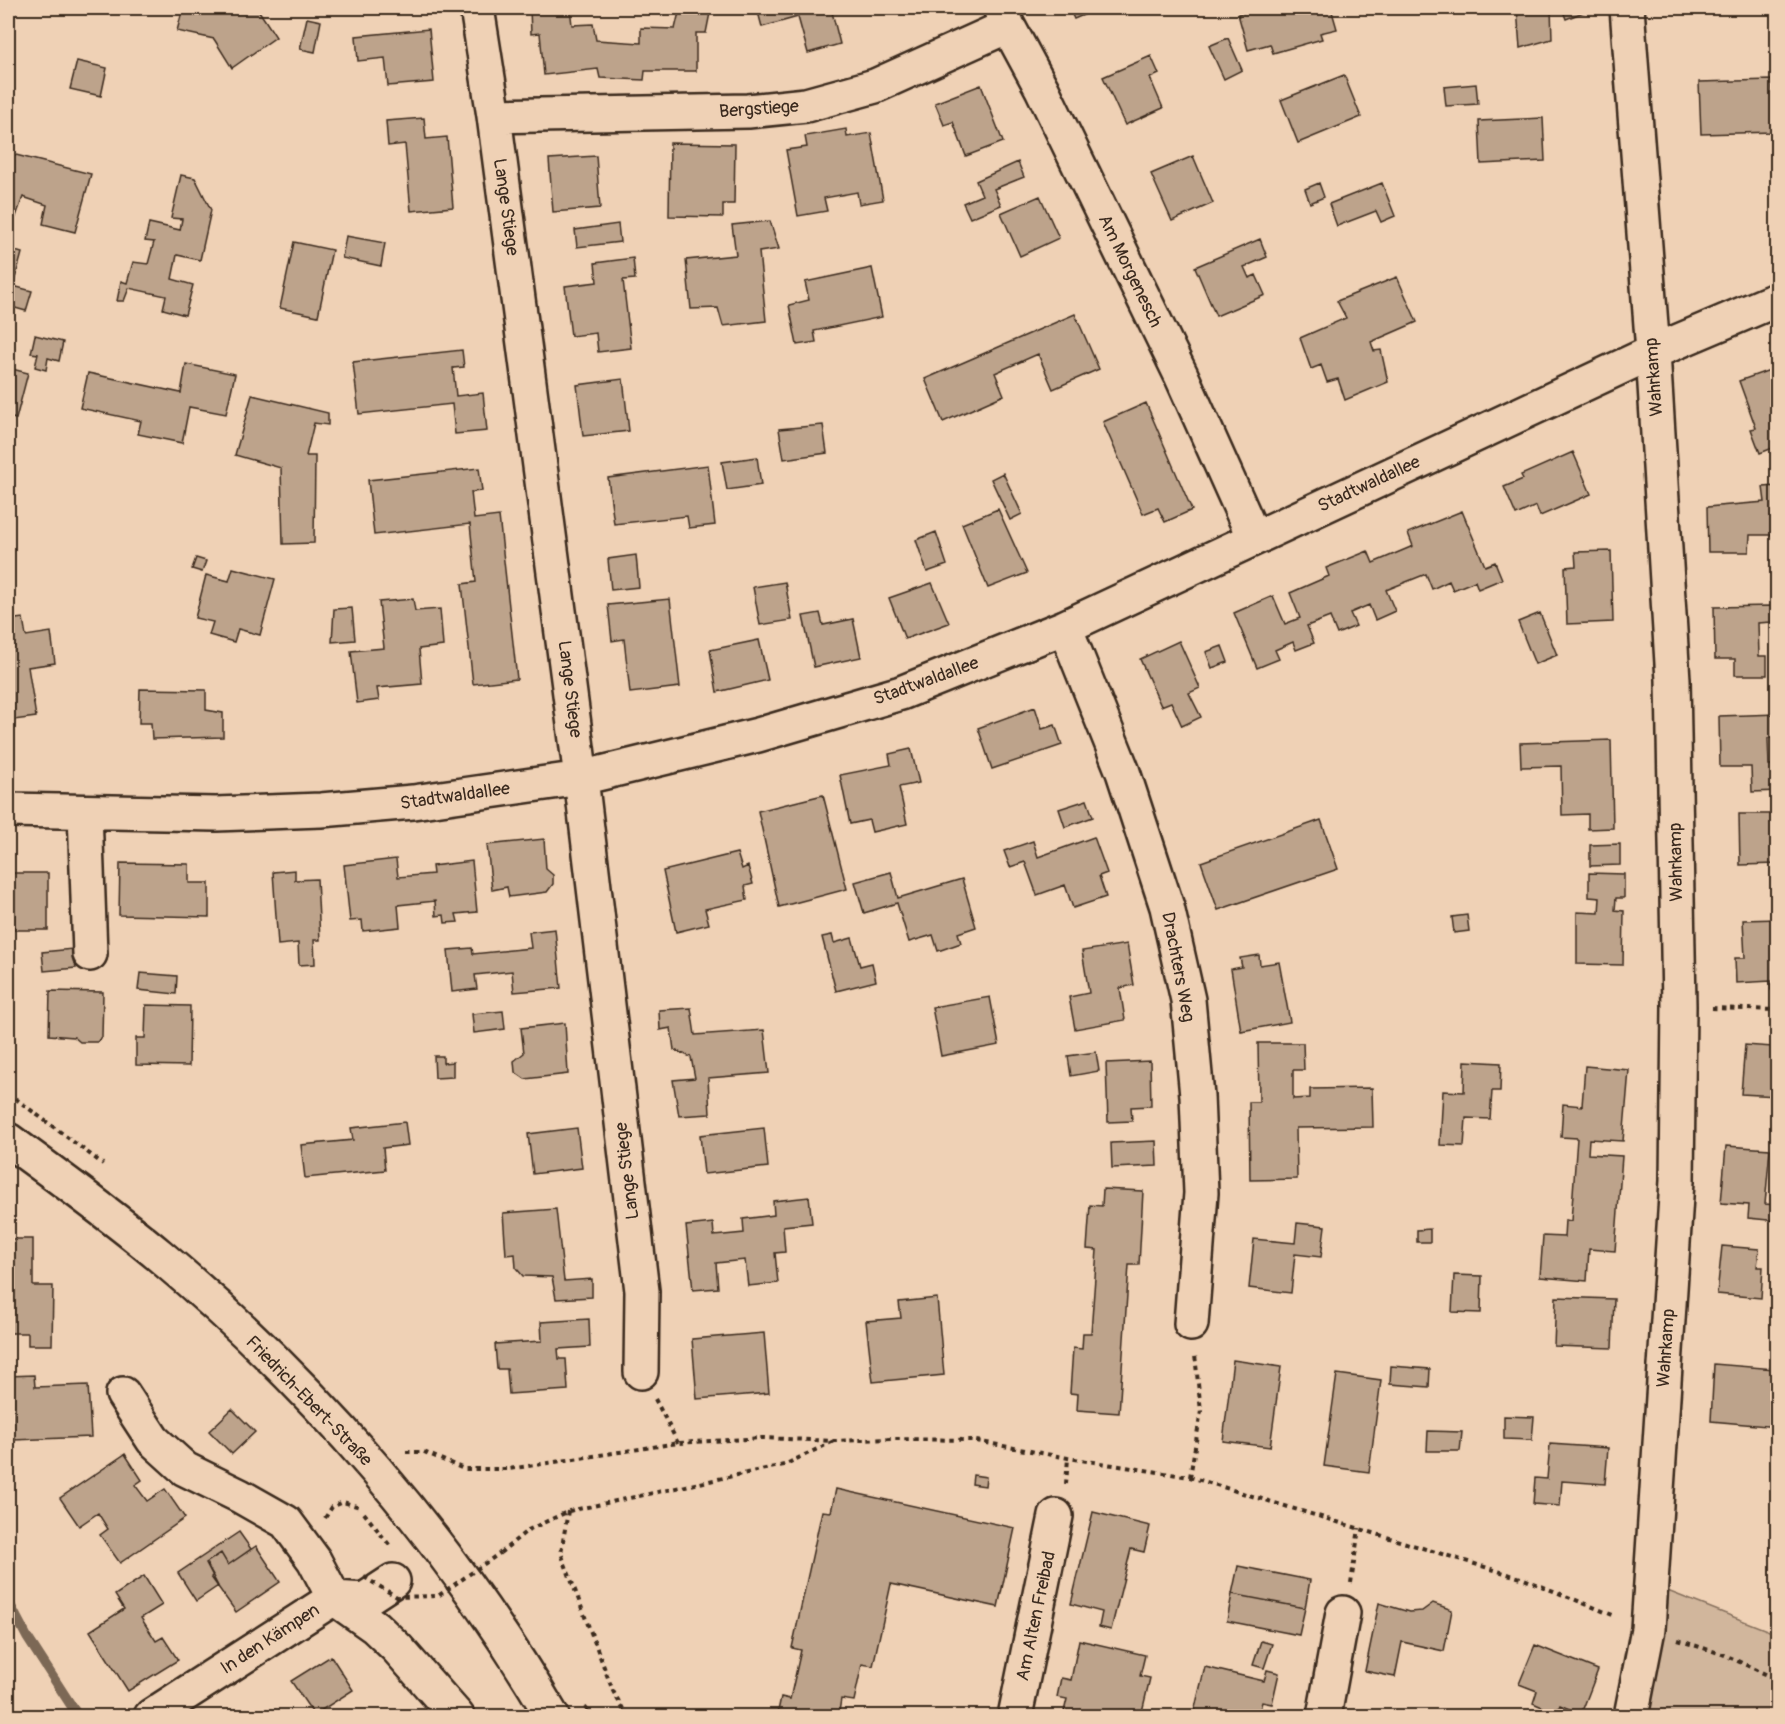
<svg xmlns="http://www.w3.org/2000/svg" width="1785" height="1724" viewBox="0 0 1785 1724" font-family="Pangolin,sans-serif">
  <rect width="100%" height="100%" fill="#efd1b5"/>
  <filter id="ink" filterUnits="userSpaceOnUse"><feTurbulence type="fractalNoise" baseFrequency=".0167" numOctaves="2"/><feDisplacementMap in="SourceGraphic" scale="12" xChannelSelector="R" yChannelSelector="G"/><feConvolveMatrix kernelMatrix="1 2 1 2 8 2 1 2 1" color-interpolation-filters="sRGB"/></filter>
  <g filter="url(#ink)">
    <path fill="#d1b69c" stroke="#86705d" stroke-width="1.5" d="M1665,1590l112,44v82h-89l-46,-8z"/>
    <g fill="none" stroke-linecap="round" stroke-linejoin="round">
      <path stroke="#7c6755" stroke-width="10" d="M8,1601l19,36 51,79"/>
    </g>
    <path fill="#bda38b" stroke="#3b2a1e" stroke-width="1.5" d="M8,8h8l-1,5 -7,-2z
      M183,8h55l21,3 17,26 -44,31 -18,-29 -37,-8z
      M530,8h40l2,17 21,-1 3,16 45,3v-15l34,1 5,-21h31l-5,25h-10v38h-51l-1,9 -44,-2 -2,-9 -54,6 -4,-42 -9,1z
      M757,8h74l9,36 -32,9 -10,-36 -36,10z
      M1069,8h31l-26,11z
      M1259,8h72l6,21 -17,4 2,6 -49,14 -3,-9 -22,6 -10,-36z
      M1517,8h34l1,31 -32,9z
      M1562,8h29v1l-25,10z
      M307,18l14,3 -6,31 -15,-3z
      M429,29l5,53 -46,4 -3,-28 -27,3 -2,-25z
      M1228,38l14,32 -18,9 -15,-33z
      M1151,56l8,18 -9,4 13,30 -38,17 -22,-48z
      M77,61l30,7 -6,28 -31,-7z
      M1344,75l17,42 -63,26 -17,-43z
      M1772,80l1,52 -72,2 -2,-52z
      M1476,84l2,20 -32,2 -2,-19z
      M981,85l22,57 -37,14 -13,-34 -9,3 -9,-22z
      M424,118l2,21 21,-2 6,70 -42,4 -6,-67 -17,2 -2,-25z
      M1543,118l2,43 -64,3 -2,-43z
      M846,129l1,8 24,-4 12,67 -24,4 -2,-12 -33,6 3,13 -29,5 -12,-66 21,-3 -2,-11z
      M670,143l65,1 -1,60h-11v13l-54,-1z
      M8,153l83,21 -16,58 -32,-8 4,-19 -24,-8 -10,28 -5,-1z
      M596,156l4,52 -47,4 -4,-53z
      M1193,156l20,47 -41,18 -21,-47z
      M1018,162l6,15 -30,12 7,16 -31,13 -7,-15 19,-8 -6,-14z
      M181,175l14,3 16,32 -11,50 -23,-5 -5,24 21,6 -8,30 -22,-6 3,-13 -37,-8 -5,13h-7l4,-20 6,2 6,-21 15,2 6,-22 -9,-1 4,-18 31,7 2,-11 -11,-1z
      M1319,183l5,14 -14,6 -5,-14z
      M1382,183l13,33 -14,6 -5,-11 -39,15 -8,-22z
      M1040,196l19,42 -39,18 -19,-43z
      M770,221l9,28 -20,3 7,69 -43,5 -5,-18 -27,1 -5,-49 50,-5 -4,-30z
      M618,224l2,18 -43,5 -2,-17z
      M346,236l39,7 -4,23 -39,-8z
      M1260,239l7,18 -23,10 5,11 7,-3 9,20 -49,21 -21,-49z
      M294,242l38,8 -14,66 -38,-8z
      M8,249l14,4 -9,33 19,5 -6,20 -18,-5z
      M633,258l2,21 -12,1 8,68 -33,4 -2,-19 -25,3 -6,-50 32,-4 -2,-19z
      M872,268l10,49 -68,14 2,11 -19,3 -8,-40 20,-5 -4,-18z
      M1397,277l20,45 -46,20 3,9 7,-1 7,32 -43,18 -7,-21 -11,3 -6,-17 -10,4 -11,-31 46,-20 -9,-17z
      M1075,314l24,55 -46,20 -15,-35 -43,19 9,22 -61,27 -18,-43z
      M35,335l28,7 -4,19 -11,-3 -2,12 -11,-3 3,-13 -7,-1z
      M462,350l2,17 -11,1 3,28 27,-3 4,38 -32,3 -3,-30 -93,10 -6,-52z
      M186,364l49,10 -9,40 -37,-7 -7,36 -44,-9 3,-13 -61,-13 8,-35 93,20z
      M1778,367v79l-18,7 -9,-24 5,-1 -17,-47z
      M8,368l20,5 -12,46 -8,-2z
      M623,379l6,52 -46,5 -6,-51z
      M252,395l76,18v12l-14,-2 -8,33h9l-1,87 -31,1 -2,-76 -46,-13z
      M1146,403l46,107 -27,12 -7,-14 -15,6 -40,-92z
      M823,425l4,28 -43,6 -5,-30z
      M1573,452l18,42 -51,22 -4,-10 -20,9 -12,-28 19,-8 -2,-4z
      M757,457l4,28 -34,5 -5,-28z
      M708,465l7,60 -26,3 -2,-12 -73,8 -6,-46z
      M479,468l3,23 -11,1 3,27 25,-3 18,163 -44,5 -11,-100 14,-2 -6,-58 -96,11 -6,-55z
      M1003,473l19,41 -12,6 -19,-41z
      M1778,486v49h-28l-1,17h-41l-1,-45 58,-5 -2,-15z
      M998,509l29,64 -39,15 -26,-64z
      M1462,511l23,55 10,-4 7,17 -24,10 -3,-8 -22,9 -4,-9 -17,8 -6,-15 -40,16 9,21 -20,9 -6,-15 -19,8 6,13 -19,8 -7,-17 -23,9 7,17 -18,7 -3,-8 -18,8 4,9 -22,9 -23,-55 39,-17 12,28 15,-6 -10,-25 39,-17 -3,-8 42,-17 5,12 40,-17 -5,-13z
      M936,532l11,33 -20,7 -11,-32z
      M1611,551l2,71 -46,2 -2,-57 11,-1 -1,-14z
      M636,555l3,32 -28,3 -3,-31z
      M196,558l10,3 -4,11 -10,-3z
      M233,568l42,11 -15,56 -22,-6 -4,13 -25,-7 4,-13 -18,-4 11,-43 23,6z
      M785,582l7,38 -32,5 -7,-38z
      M932,583l17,40 -44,16 -16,-41z
      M413,599l2,12 25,-2 3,37 -24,3 3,35 -45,4 2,12 -22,3 -6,-52 33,-3 -5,-46z
      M670,599l10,88 -50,6 -6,-54 -12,2 -4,-36z
      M1772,606v16l-14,1 1,33h8v19h-32v-16h-20l-1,-52z
      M352,608l3,32 -23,2 2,-33z
      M820,613l3,12 30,-6 8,38 -47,10 -11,-51z
      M1540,613l17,42 -22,9 -17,-42z
      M23,618l3,18 25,-4 4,31 -27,4 8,50 -22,3 -1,-11 -5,1v-90z
      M759,640l9,40 -51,12 -7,-42z
      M1179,641l21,47 -11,5 12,24 -19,9 -11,-24 -10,4 -21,-47z
      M1222,646l6,16 -16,6 -6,-16z
      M140,689l66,1v20l17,3v24l-71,2 -1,-16h-12z
      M1035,707l7,22 13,-4 7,20 -70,24 -14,-41z
      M1778,714v24h-10l1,27h9v26l-26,1 -1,-25h-31l-1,-51z
      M1611,740l2,88 -25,1v-15l-26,1 -1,-49 -40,1 -1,-24z
      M911,749l8,34 -20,4 8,37 -35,8 -3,-12 -19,4 -10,-49 51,-10 -2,-11z
      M823,795l24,94 -68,18 -21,-96z
      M1087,800l6,17 -28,10 -6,-18z
      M1739,814h39v50l-38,1z
      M1321,820l17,49 -120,41 -17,-48z
      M1094,837l13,36 -8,3 7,21 -33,11 -8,-23 -28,10 -12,-33 -15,5 -6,-16 29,-10 5,16z
      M544,839l2,30 7,6v9l-6,8 -38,5 -2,-10 -15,3 -5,-45z
      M1620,844v21l-30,1v-21z
      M737,853l5,16 6,-3 5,18 -8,2 2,14 -42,9 4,15 -33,8 -13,-61z
      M396,859l2,18 35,-3 -1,-8 40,-5 5,51 -21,2 2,8 -13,1 -1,-8 -8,1 -1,-15 -37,4 2,22 -37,4 -1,-11 -12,1 -6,-56z
      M120,863l69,1v19h20v34l-90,-2z
      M295,870v10l22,-1 3,61h-6l1,24 -16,1 -1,-22 -20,2 -5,-73z
      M891,872l7,26 64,-19 14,48 -18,6 3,10 -23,8 -5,-16 -24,7 -12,-39 -33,10 -9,-31z
      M8,873h40v57h-34v-16h-6z
      M1589,873l35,1v24h-8l-1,12 9,1 -1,54 -46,-1v-52l22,1 1,-15 -11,-1z
      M1467,915l2,16 -15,2 -2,-16z
      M1778,919v70l-7,1v-9l-35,2 -1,-25h10l-2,-38z
      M555,929l6,59 -47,4 -2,-21 -37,4 2,14 -25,3 -4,-42 24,-2 1,6 58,-6 -2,-16z
      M832,935l2,8 18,-5 8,28 12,-3 4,18 -40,10 -14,-54z
      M1127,944l7,41 -14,3 5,32 -50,9 -6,-32 20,-4 -7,-42z
      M73,949l3,19 -32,3 -2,-19z
      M1259,955l1,10 19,-3 11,60 -49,9 -10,-62 11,-2 -2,-9z
      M140,973l37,3 -1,18 -38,-4z
      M50,991l53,1 -1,45 -5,5h-17l-6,-5 -25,-2z
      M990,997l9,48 -58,11 -9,-49z
      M146,1005l44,1 -1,60 -53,-1v-27h9z
      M691,1008l4,27 69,-5 5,43 -61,5 2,36 -31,2 -6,-36 22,-2 -4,-21 -17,-7 -3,-22 -11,2 -1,-20z
      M503,1011l2,18 -31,4 -2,-19z
      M565,1023l3,51 -43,5 -10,-7 -1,-11 10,-8 -3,-25z
      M1774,1039h4v57l-37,-2 4,-49 28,2z
      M1258,1043h45l1,27h-11v29l17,-1v-9l62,-1 1,39 -77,1 1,51 -47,1 -1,-78h10z
      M1096,1052l3,19 -28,5 -3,-20z
      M434,1056h9v7l10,-1v15l-18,1z
      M1150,1061l1,45 -20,1 1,14 -24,1 -2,-59z
      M1465,1061l36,2 -1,28h-8l-2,28 -24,-1 -2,28 -24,-1 3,-54 21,1z
      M1585,1066l44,4 -6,71 -34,-2 -1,15 34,2 -7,95 -26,-2 -2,32 -47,-4 3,-41 21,1 1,-17 6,1 6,-83 -16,-1 2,-33 19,2z
      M405,1122l3,23 -25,3 2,22 -80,8 -4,-33 52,-5 -2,-12z
      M577,1128l5,40 -49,6 -5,-40z
      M764,1128l4,39 -64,7 -4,-39z
      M1156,1141l1,25 -45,2 -1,-25z
      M1726,1146l44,3 -5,55 13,1v16l-30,-3 1,-13 -28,-2z
      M1103,1189l40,2 -4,74h-10l-10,148 -42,-3 1,-16 -8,-1 3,-45 9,1 1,-16h8l6,-83 -10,-1 3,-44 12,1z
      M809,1197l3,26 -29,3 2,26 -10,1 3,30 -30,3 -3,-26 -29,3 2,25 -25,2 -7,-64 27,-3 1,13 30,-3 -1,-14 31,-4 -1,-14z
      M556,1209l8,72 28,-2v18l-36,2 -4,-22 -29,-1 -7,-8 -1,-14 -9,1 -3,-42z
      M1297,1223l28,3 -4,31 -26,-3 -4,39 -42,-5 5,-49 41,4z
      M1430,1229v13h-13v-12z
      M8,1239h25v47h20l-1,59h-24v-12h-20z
      M1722,1246l37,3 -2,18h6l-2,31 -44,-4z
      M1454,1275l28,1 -1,37 -29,-1z
      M1556,1297l58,2 -2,49 -58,-2z
      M937,1298l7,77 -71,7 -7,-61 35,-3 -2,-16z
      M589,1319l1,28 -32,2 1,10h7l2,31 -59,4 -2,-25h-10l-2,-25 47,-3 -1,-19z
      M764,1333l5,60 -72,6 -5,-60z
      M1778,1346v81l-67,-6 3,-57 61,5z
      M1233,1360l48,7 -11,80 -47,-6z
      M1391,1366l39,3 -1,18 -39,-3z
      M1337,1374l44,6 -12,92 -45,-6z
      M34,1375l1,12 53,-2 3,52 -78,3 -2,-50h-3v-14z
      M232,1409l23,23 -23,22 -23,-23z
      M1504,1416l30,1 -2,23 -28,-1z
      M1428,1431l34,1 -2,19h-33z
      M1550,1444l58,4 -3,36 -43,-3 -2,25 -27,-2 2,-26 12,1z
      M125,1454l17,26 -7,5 12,16 18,-12 20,29 -65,45 -20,-28 8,-6 -10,-16 -19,13 -19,-28z
      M973,1475l13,2 -1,9 -13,-2z
      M836,1489l179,39 -17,79 -107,-23 -18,82 -11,-2 -8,37 -13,-2 -2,13 20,4h-82l4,-19 9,2 11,-49 -9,-2 30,-137 9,1z
      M1093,1512l57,14 -6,26 -13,-3 -20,81 -12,-3 3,-15 -31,-8z
      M239,1532l12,17 -23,16 -7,-12 -15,10 12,23 -22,15 -18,-28z
      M256,1546l24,36 -44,30 -25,-35 2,-2 -7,-12 15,-10 7,12z
      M1238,1566l72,14 -5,28 -73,-14z
      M144,1576l18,29 -21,13 15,23 7,-4 15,23 -50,31 -38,-60 34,-22 -9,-14z
      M1232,1594l73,14 -6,27 -72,-14z
      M1379,1603l30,9 13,-1 11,-8 19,7 -8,41 -42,-9 -7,35 -30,-6z
      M1079,1640l66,15 -5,21 10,2 -9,38h-78l4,-17 -10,-2 4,-19 10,2z
      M1261,1641l11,3 -8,24 -11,-3z
      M1535,1645l63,25 -17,44 -21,-9 -4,8 -23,-10 4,-12 -18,-7z
      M331,1656l22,34 -39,25 -23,-34z
      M1205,1667l59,14 3,-11 12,3 -7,31 -10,-2 -4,14h-65z
      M251,1709l4,7h-16z"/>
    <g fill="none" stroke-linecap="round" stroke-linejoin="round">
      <defs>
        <path id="minor" d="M477,8l17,108 87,662 61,513 -1,81
          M1000,8l8,18 34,63 139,286 73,163
          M1627,8l26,344 20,328 6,326 -2,175 -29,448 -17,87
          M494,116l254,-5 58,-6 69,-19 133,-60
          M1065,627l58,145 44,135 21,93 9,96 4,97 -10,131
          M8,810l208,4 105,-4 92,-8 168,-24 177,-43 143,-42 164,-66 588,-275 125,-53
          M85,812l5,142
          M8,1140c51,37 103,75 151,115 155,130 291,287 393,461
          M123,1394l30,46 32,29 55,27 46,26 28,38 20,38 41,29 22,21 60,68
          M151,1716l183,-118 30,2 29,-19
          M1015,1716l41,-200
          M1324,1716l19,-103"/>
      </defs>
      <use href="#minor" stroke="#3b2a1e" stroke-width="38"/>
      <path stroke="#3b2a1e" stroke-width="4" stroke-dasharray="4.5 4.5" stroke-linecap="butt" d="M1712,1008l66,2
        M8,1093l95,71
        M655,1399l23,44
        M406,1452h18l40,17h45l169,-26 84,-5 73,3 55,-2 81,1 97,18 122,19 334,102 91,37
        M1190,1477l11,-66 -6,-56
        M1066,1484l2,-26
        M568,1511l-7,42 52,138 14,25
        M364,1513l27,34
        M325,1518l7,-11 11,-5 17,5
        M500,1553l28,-23 41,-19 215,-46 50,-24
        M1351,1583l8,-55
        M1678,1640l47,15 53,25
        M585,1707l6,9"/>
      <use href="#minor" stroke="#efd1b5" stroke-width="33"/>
      <path stroke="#3b2a1e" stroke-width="4" stroke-dasharray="4.5 4.5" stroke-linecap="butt" d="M364,1577l33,20 41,-1 62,-43"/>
    </g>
  </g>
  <g text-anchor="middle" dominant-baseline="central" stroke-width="5" stroke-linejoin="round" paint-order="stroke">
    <g font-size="18" fill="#3b2a1e" stroke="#efd1b5">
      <text transform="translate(759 109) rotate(-4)">Bergstiege</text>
      <text transform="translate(506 207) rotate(82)">Lange Stiege</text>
      <text transform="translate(1130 271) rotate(64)">Am Morgenesch</text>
      <text transform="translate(1654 377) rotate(-94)">Wahrkamp</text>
      <text transform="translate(1369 484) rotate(-25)">Stadtwaldallee</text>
      <text transform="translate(926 681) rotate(-20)">Stadtwaldallee</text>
      <text transform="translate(570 689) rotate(83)">Lange Stiege</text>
      <text transform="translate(455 796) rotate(-8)">Stadtwaldallee</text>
      <text transform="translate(1676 862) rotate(-91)">Wahrkamp</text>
      <text transform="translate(1178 967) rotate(79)">Drachters Weg</text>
      <text transform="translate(627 1171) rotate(-97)">Lange Stiege</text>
      <text transform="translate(1666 1348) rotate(-86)">Wahrkamp</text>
      <text transform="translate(309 1401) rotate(46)">Friedrich-Ebert-Straße</text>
      <text transform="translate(1036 1616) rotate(-78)">Am Alten Freibad</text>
      <text transform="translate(270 1639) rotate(-33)">In den Kämpen</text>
    </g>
  </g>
  <rect width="1785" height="1724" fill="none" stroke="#efd1b5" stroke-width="30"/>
  <rect x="15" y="15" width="1755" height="1694" fill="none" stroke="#3b2a1e" stroke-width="2" filter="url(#ink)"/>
</svg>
